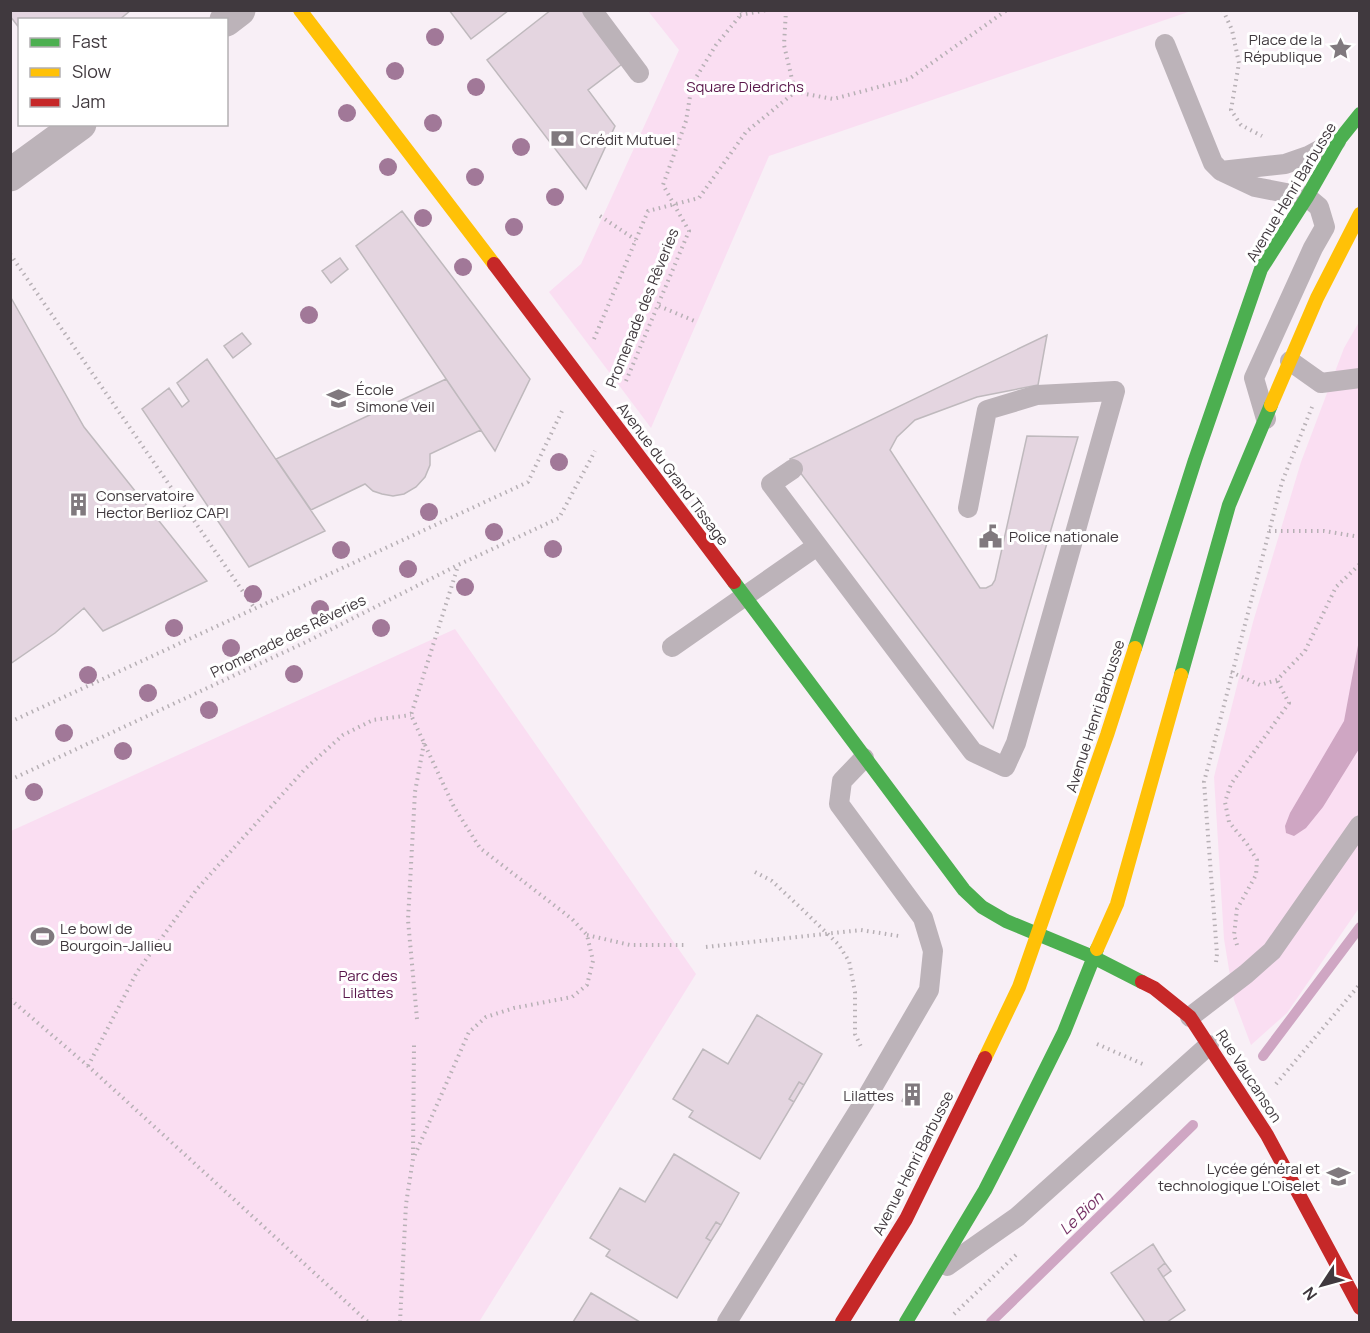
<svg xmlns="http://www.w3.org/2000/svg" width="1370" height="1333" viewBox="0 0 1370 1333" font-family="Manrope,sans-serif">
  <rect width="100%" height="100%" fill="#f8eff6"/>
  <path fill="#fadef2" d="M648,11h543l-422,145 -118,272 -102,-136 32,-28 98,-214z
    M1359,322v586l-72,105 -36,32 -17,-45 -10,-61 -10,-162 39,-155 48,-160 43,-114z
    M455,629l241,345 -217,348h-468v-491z"/>
  <path fill="#cfa6c3" d="M1359,640v109l-36,58 -17,21 -12,8 -8,-3 -1,-7 5,-13 54,-92z"/>
  <g fill="none" stroke-linecap="round" stroke-linejoin="round">
    <path stroke="#cfa6c3" stroke-width="10" d="M1263,1056l97,-129
      M991,1322l202,-197"/>
  </g>
  <path fill="#e4d5e0" stroke="#bfb9bd" stroke-width="1.5" d="M10,10h121l-12,10h-99v9l-10,-13z
    M449,10h60l-38,29z
    M551,10h31l40,54 -34,26 27,36 -29,63 -99,-129z
    M402,211l128,168 -35,72 -139,-205z
    M340,258l8,11 -17,14 -9,-12z
    M10,296l74,131 123,154 -104,50 -19,-23 -29,25 -45,31z
    M242,333l9,11 -18,14 -9,-12z
    M1047,335l-9,50 -61,12 -62,23 -18,17 -7,13 90,138h6l6,-3 3,-5 32,-144 51,1 -85,291 -203,-269z
    M207,359l118,172 -76,36 -107,-158 27,-21 13,19 7,-6 -12,-18z
    M446,379l35,51 -51,24v11l-5,12 -9,10 -12,7 -11,2 -11,-2 -9,-3 -8,-7 -54,26 -35,-51z
    M757,1015l65,39 -18,31 -5,-3 -10,17 5,3 -34,57 -71,-42 4,-6 -20,-12 30,-50 25,15z
    M799,1082l5,3 -10,17 -5,-3z
    M911,1084l10,5 -9,18 -10,-6z
    M674,1154l65,39 -18,32 -5,-3 -10,16 5,3 -34,57 -71,-42 4,-6 -20,-12 30,-50 25,14z
    M716,1222l5,3 -10,16 -5,-3z
    M1153,1244l12,19 -7,6 27,41 -18,12h-22l-34,-49z
    M1165,1263l6,8 -8,6 -5,-8z
    M591,1293l49,29h-67z"/>
  <g fill="none" stroke-linecap="round" stroke-linejoin="round">
    <path stroke="#b7b0b5" stroke-width="4" stroke-dasharray="1.5 4.5" stroke-linecap="butt" d="M786,10l-2,35 11,47
      M1223,10l9,20 7,33 -8,47 10,15 21,11
      M740,15l27,-5
      M600,216l36,24
      M10,254l245,355
      M659,306l38,16
      M594,339l54,-128 51,-13 47,-66 49,-40 38,7 76,-20 98,-69
      M626,381l63,-150 -26,-46 23,-64 6,-37 24,-39 23,-28 2,-7
      M1269,531h55l36,6
      M1231,672l29,13 17,-5 28,-29 31,-64 24,-23
      M10,722l518,-240 34,-71
      M10,780l296,-138 152,-77 101,-47 36,-67
      M755,872l17,9 31,29 35,34 11,17 6,31v42l7,15
      M587,935l43,10h57
      M1237,945l-3,-10 3,-26 19,-34 1,-15 -10,-16 -18,-22 -4,-20 6,-18 58,-81 -12,-23
      M706,947l155,-17 38,6
      M1216,962l1,-8 -13,-172 78,-300 30,-75
      M10,999l78,67 280,256
      M417,1019l-9,-99 7,-128 9,-49
      M1097,1044l48,21
      M88,1066l49,-94 60,-83 108,-120 38,-34 30,-15 38,-5
      M1276,1084l84,-100
      M413,1155l1,-110
      M954,1314l62,-59
      M400,1322l6,-118 7,-45 56,-127 17,-15 28,-9 58,-11 15,-12 6,-24 -6,-26 -15,-16 -92,-71 -26,-41 -43,-92 47,-149"/>
    <path stroke="#bcb3b9" stroke-width="20" d="M592,10l47,63
      M1165,44l48,119 8,8 34,16 52,10 12,10 6,20 -12,21 -59,130 12,41
      M1221,171l64,-7 23,-8 28,-15
      M1290,361l31,22 39,-5
      M793,469l-22,15 202,268 32,15 11,-24 99,-352 -78,4 -50,15 -19,98
      M672,647l145,-101
      M1190,1017l56,-43 26,-23 88,-126
      M947,1266l70,-49 192,-172
      M727,1322l137,-220 65,-112 4,-39 -10,-33 -84,-114 3,-23 22,-23"/>
    <path stroke="#bcb3b9" stroke-width="33" d="M226,20l13,-10
      M10,175l70,-51"/>
    <path stroke="#4caf50" stroke-width="14" d="M734,582l230,308 18,17 24,14 87,36 49,25
      M1135,648l60,-188 66,-191 46,-72 33,-58 20,-25
      M1181,675l48,-170 42,-100
      M906,1322l79,-132 20,-39 59,-119 33,-83"/>
    <path stroke="#ffc107" stroke-width="14" d="M300,10l194,254
      M1271,405l46,-107 43,-84
      M1097,949l20,-45 64,-229
      M985,1058l34,-71 88,-252 28,-87"/>
    <path stroke="#c62828" stroke-width="14" d="M494,264l240,318
      M1142,982l12,6 36,29 77,118 93,173
      M842,1322l64,-103 79,-161"/>
  </g>
  <g fill="#a17898">
    <circle cx="435" cy="37" r="9"/>
    <circle cx="395" cy="71" r="9"/>
    <circle cx="476" cy="87" r="9"/>
    <circle cx="347" cy="113" r="9"/>
    <circle cx="433" cy="123" r="9"/>
    <circle cx="521" cy="147" r="9"/>
    <circle cx="388" cy="167" r="9"/>
    <circle cx="475" cy="177" r="9"/>
    <circle cx="555" cy="197" r="9"/>
    <circle cx="423" cy="218" r="9"/>
    <circle cx="514" cy="227" r="9"/>
    <circle cx="463" cy="267" r="9"/>
    <circle cx="309" cy="315" r="9"/>
    <circle cx="559" cy="462" r="9"/>
    <circle cx="429" cy="512" r="9"/>
    <circle cx="494" cy="532" r="9"/>
    <circle cx="553" cy="549" r="9"/>
    <circle cx="341" cy="550" r="9"/>
    <circle cx="408" cy="569" r="9"/>
    <circle cx="465" cy="587" r="9"/>
    <circle cx="253" cy="594" r="9"/>
    <circle cx="320" cy="609" r="9"/>
    <circle cx="174" cy="628" r="9"/>
    <circle cx="381" cy="628" r="9"/>
    <circle cx="231" cy="648" r="9"/>
    <circle cx="294" cy="674" r="9"/>
    <circle cx="88" cy="675" r="9"/>
    <circle cx="148" cy="693" r="9"/>
    <circle cx="209" cy="710" r="9"/>
    <circle cx="64" cy="733" r="9"/>
    <circle cx="123" cy="751" r="9"/>
    <circle cx="34" cy="792" r="9"/>
  </g>
  <defs>
    <symbol id="sight-bare" viewBox="-9 -9 18 18"><path d="M0-6L1.8-2.2L6-1.7L2.9 1.2L3.7 5.4L0 3.3L-3.7 5.4L-2.9 1.2L-6-1.7L-1.8-2.2Z" fill="#80797e" stroke="#fff" stroke-width="2.5" paint-order="stroke"/></symbol>
    <symbol id="bank-bare" viewBox="-9 -9 18 18"><path d="M-6-4H6V4H-6ZM0-2.3a2.3 2.3 0 1 0 0 4.6a2.3 2.3 0 1 0 0-4.6Z" fill="#80797e" stroke="#fff" stroke-width="2.5" paint-order="stroke"/></symbol>
    <symbol id="school-bare" viewBox="-9 -9 18 18"><path d="M0-5L7-2L0 1L-7-2ZM-4 1L0 2.5L4 1V4Q0 6-4 4Z" fill="#80797e" stroke="#fff" stroke-width="2.5" paint-order="stroke"/></symbol>
    <symbol id="building-bare" viewBox="-9 -9 18 18"><path d="M-4-6H4V6H1V3H-1V6H-4ZM-2.5-4.3h1.7v1.8h-1.7ZM.8-4.3h1.7v1.8H.8ZM-2.5-1h1.7V.8h-1.7ZM.8-1h1.7V.8H.8Z" fill="#80797e" stroke="#fff" stroke-width="2.5" paint-order="stroke"/></symbol>
    <symbol id="civic-bare" viewBox="-9 -9 18 18"><path d="M-.6-6.5H3V-4.5H.6V-3L4-1V1h2V6H-6V1h2V-1L-.6-3ZM-1.2 2.5V6h2.4V2.5Z" fill="#80797e" stroke="#fff" stroke-width="2.5" paint-order="stroke"/></symbol>
    <symbol id="stadium-bare" viewBox="-9 -9 18 18"><path d="M0-5a6.5 5 0 1 0 0 10a6.5 5 0 1 0 0-10ZM-3.5-1.8h7v3.6h-7Z" fill="#80797e" stroke="#fff" stroke-width="2.5" paint-order="stroke"/></symbol>
  </defs>
  <g fill-rule="evenodd">
    <use href="#sight-bare" x="1324" y="32" width="33" height="33"/>
    <use href="#bank-bare" x="546" y="122" width="33" height="33"/>
    <use href="#school-bare" x="322" y="382" width="33" height="33"/>
    <use href="#building-bare" x="62" y="488" width="33" height="33"/>
    <use href="#civic-bare" x="974" y="520" width="33" height="33"/>
    <use href="#stadium-bare" x="26" y="920" width="33" height="33"/>
    <use href="#building-bare" x="896" y="1078" width="33" height="33"/>
    <use href="#school-bare" x="1322" y="1160" width="33" height="33"/>
  </g>
  <g text-anchor="middle" dominant-baseline="central" stroke-width="6" stroke-linejoin="round" paint-order="stroke">
    <g font-size="15" fill="#40393e" stroke="#fff" text-anchor="start">
      <text x="1322" y="39" text-anchor="end">Place de la<tspan x="1322" dy="17">République</tspan></text>
      <text x="580" y="139">Crédit Mutuel</text>
      <text x="356" y="389">École<tspan x="356" dy="17">Simone Veil</tspan></text>
      <text x="96" y="495">Conservatoire<tspan x="96" dy="17">Hector Berlioz CAPI</tspan></text>
      <text x="1009" y="536">Police nationale</text>
      <text x="60" y="928">Le bowl de<tspan x="60" dy="17">Bourgoin-Jallieu</tspan></text>
      <text x="894" y="1095" text-anchor="end">Lilattes</text>
      <text x="1320" y="1168" text-anchor="end">Lycée général et<tspan x="1320" dy="17">technologique L'Oiselet</tspan></text>
    </g>
    <g font-size="15" fill="#59174b" stroke="#fff">
      <text x="745" y="86">Square Diedrichs</text>
      <text x="368" y="975">Parc des<tspan x="368" dy="17">Lilattes</tspan></text>
    </g>
    <g font-size="15" fill="#40393e" stroke="#fff">
      <text transform="translate(1291 192) rotate(-59)">Avenue Henri Barbusse</text>
      <text transform="translate(642 308) rotate(-68)">Promenade des Rêveries</text>
      <text transform="translate(673 474) rotate(53)">Avenue du Grand Tissage</text>
      <text transform="translate(288 636) rotate(-26)">Promenade des Rêveries</text>
      <text transform="translate(1095 716) rotate(-72)">Avenue Henri Barbusse</text>
      <text transform="translate(1249 1076) rotate(57)">Rue Vaucanson</text>
      <text transform="translate(913 1163) rotate(-63)">Avenue Henri Barbusse</text>
    </g>
    <g font-size="16" font-style="italic" fill="#783467" stroke="#fff">
      <text transform="translate(1081 1213) rotate(-44)">Le Bion</text>
    </g>
  </g>
  <rect width="1370" height="1333" fill="none" stroke="#40393e" stroke-width="24"/>
  <rect x="18" y="18" width="210" height="108" fill="#ffffff" stroke="#b3b0b2" stroke-width="1.5"/>
  <rect x="30" y="38" width="30" height="9" fill="#4caf50" stroke="#b3b0b2" stroke-width="1.5"/>
  <text x="72" y="48" font-size="18" fill="#40393e">Fast</text>
  <rect x="30" y="68" width="30" height="9" fill="#ffc107" stroke="#b3b0b2" stroke-width="1.5"/>
  <text x="72" y="78" font-size="18" fill="#40393e">Slow</text>
  <rect x="30" y="98" width="30" height="9" fill="#c62828" stroke="#b3b0b2" stroke-width="1.5"/>
  <text x="72" y="108" font-size="18" fill="#40393e">Jam</text>
  <g transform="translate(1322 1285) rotate(234)" stroke="#ffffff" stroke-width="4.5" paint-order="stroke">
  <path d="M0-4.5L10 22L0 15L-10 22Z" fill="#40393e"/>
  <text y="-9" font-size="16" font-weight="bold" text-anchor="middle" fill="#40393e">N</text>
  </g>
</svg>
